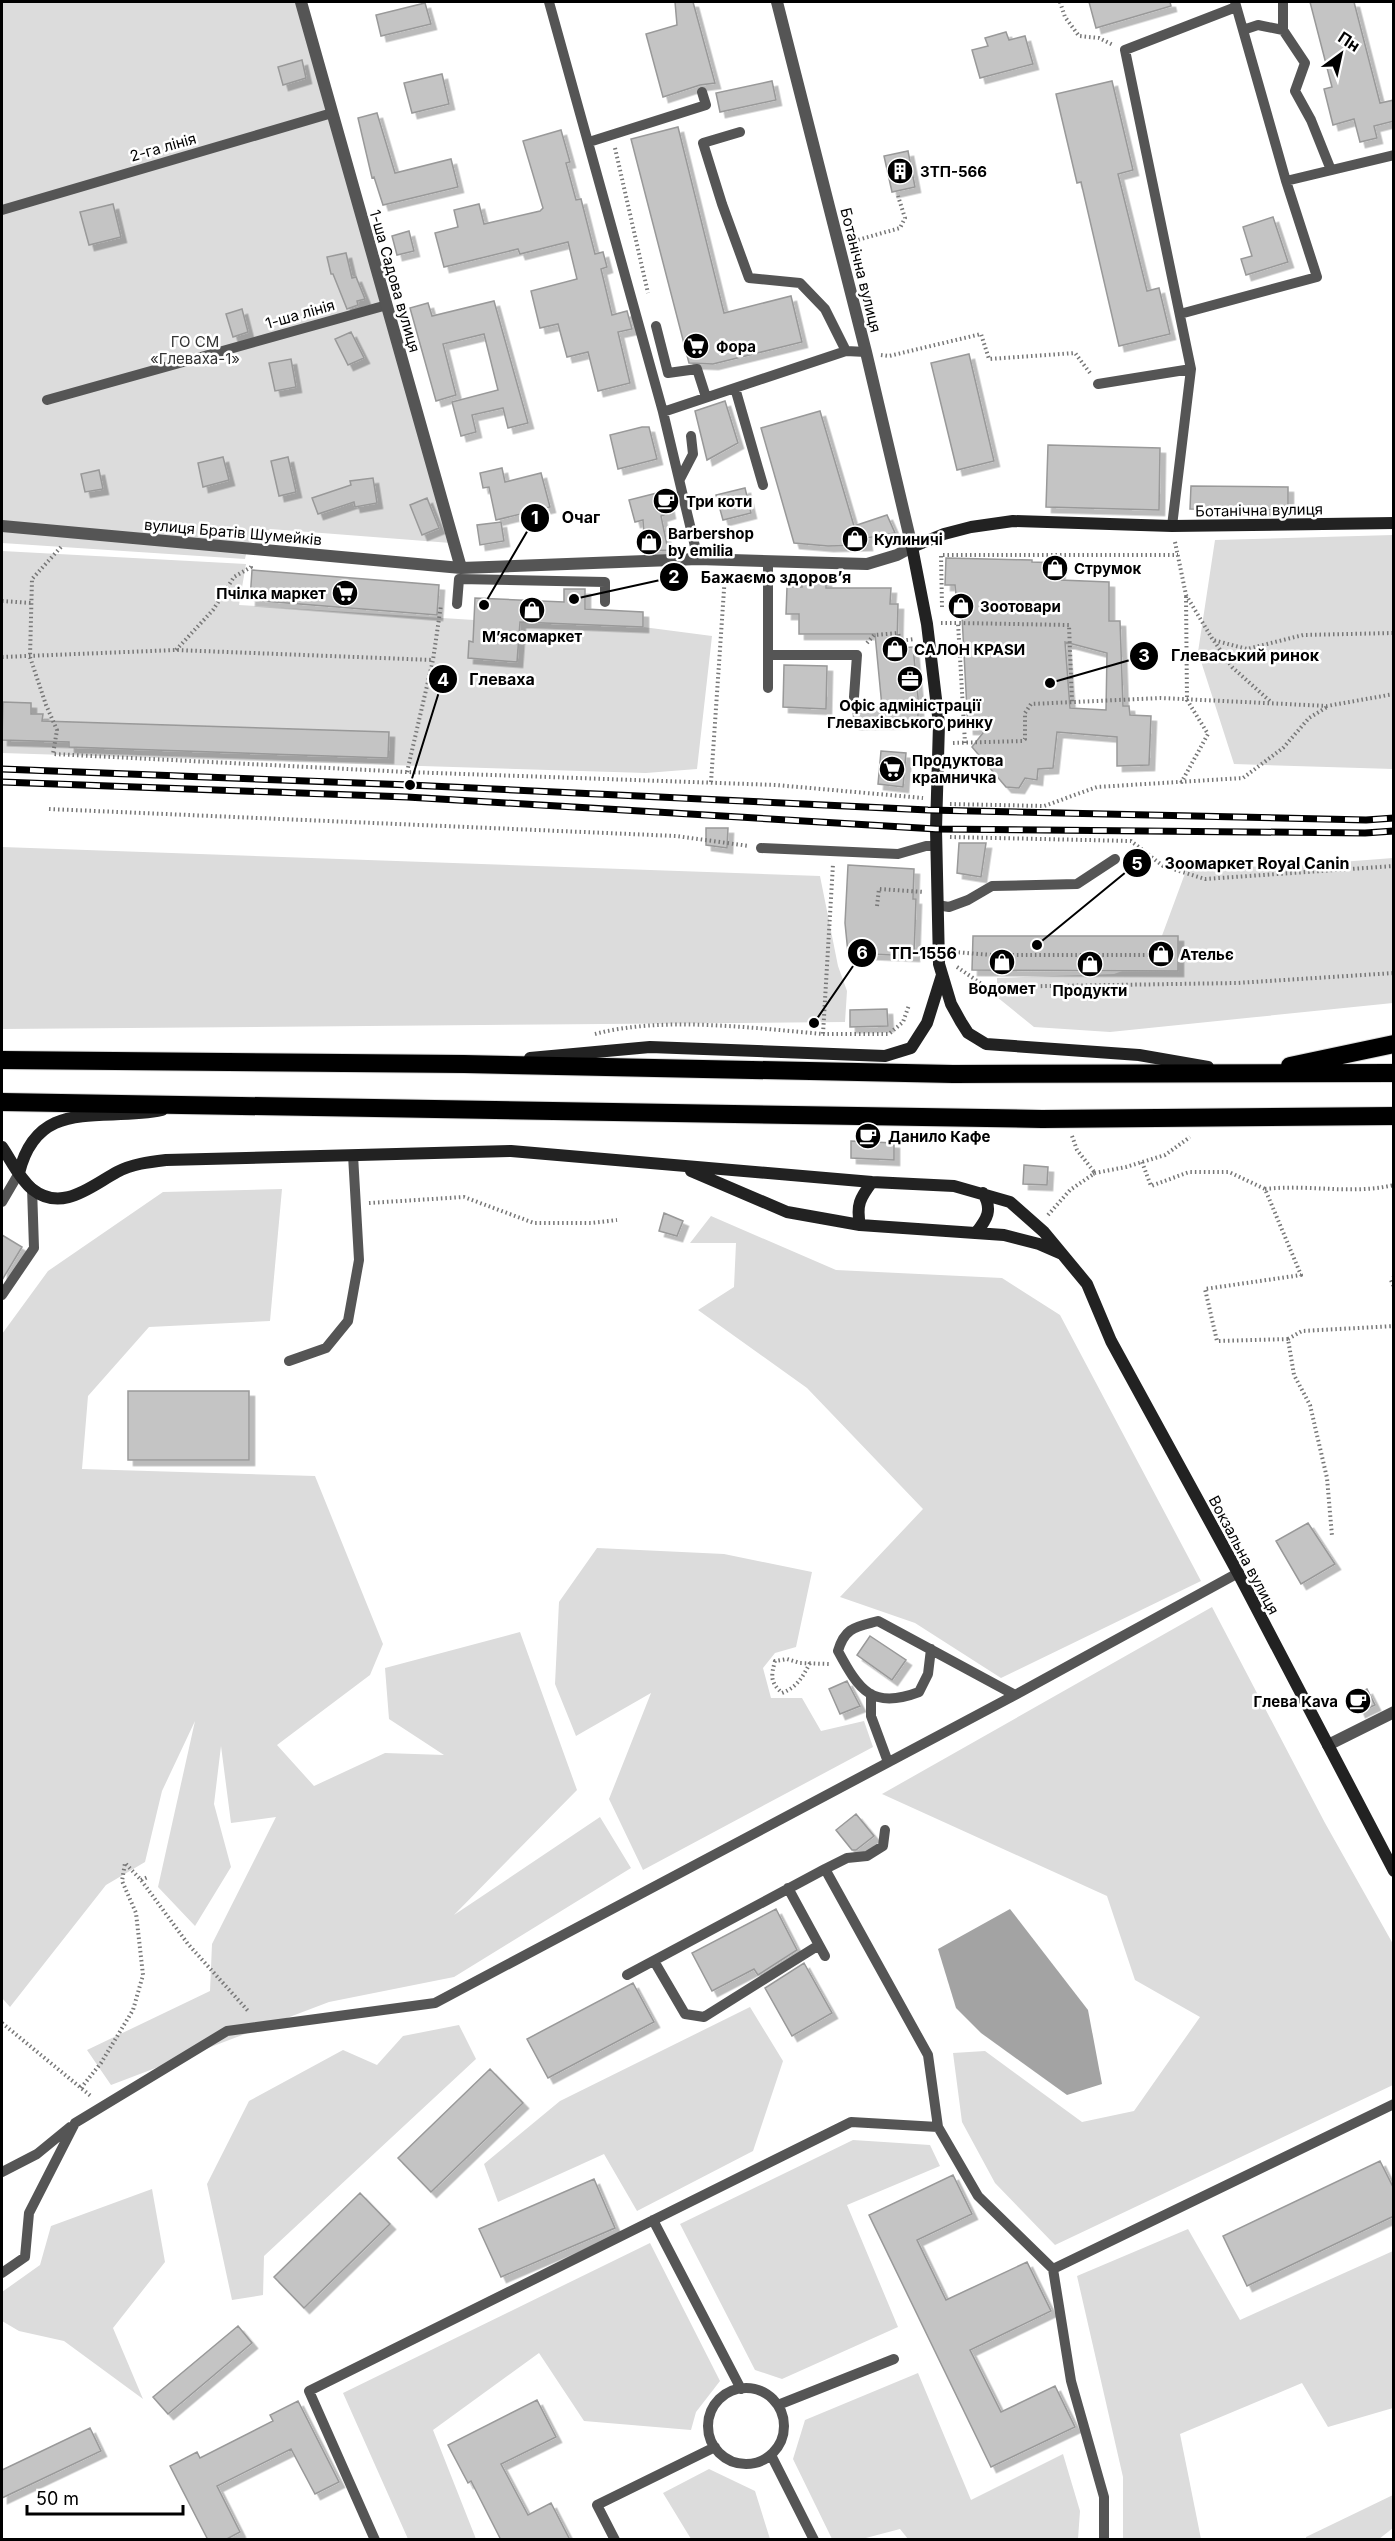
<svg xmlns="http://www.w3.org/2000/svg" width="1395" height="2541" viewBox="0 0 1395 2541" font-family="Inter,sans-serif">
  <defs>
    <filter id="shadow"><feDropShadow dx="5.5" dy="5.5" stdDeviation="0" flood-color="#0004"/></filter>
  </defs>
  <rect width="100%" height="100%" fill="#fff"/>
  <path fill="#dcdcdc" d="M2,2h297l152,541 -181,-14 -22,16 -3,14 -243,-16z
    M1393,535v234l-159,-5 -36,-112 17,-112z
    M2,551l244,13 -7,41 235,15 169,7 69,9 -15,133 -51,4 -644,-20z
    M2,847l818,29 18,90 9,25 -2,31 -843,7z
    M1393,858v145l-283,29 -76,-5 -37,-30v-19l117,-4 39,-14 34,-92 102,-2z
    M282,1189l-12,132 -121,6 -61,69 -6,73 233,7 68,168 -13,31 -93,70 37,41 71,-33 59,2 -55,-36 -4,-51 135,-36 57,158 -123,125 146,-98 31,51 -177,109 -125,25 -218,83 -24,-35 123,-59 2,-47 64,-127 -45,6 -10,-77 -7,58 17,63 -36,59 -37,-39 37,-166 -33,70 -17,71 -39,23 -96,122 -8,-9v-664l46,-63 115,-79z
    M711,1216l125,54 166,8 58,37 141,266 -200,97 -86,-55 -75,-26 83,-88 -116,-121 -109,-78 36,-23 2,-44h-46z
    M597,1548l127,6 88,18 -16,75 -21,6 -12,15 8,30h31l19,33 43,-10 9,26 -230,123 -34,-71 42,-106 -75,43 -21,-52 4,-82z
    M1212,1607l113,216 68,121v141l-338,160 -60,-62 -33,-61 -9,-69 32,-2 97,71 52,-11 66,-94 -65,-37 -28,-84 -225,-102z
    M750,2007l33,54 -30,90 -116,60 -33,-57 -106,48 -14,-38 76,-63z
    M459,2025l17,34 -212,197 -1,39 -31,5 -25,-116 42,-83 94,-51 34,15 26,-29z
    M853,2140l77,5 10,21 -93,39 51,122 -116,52 -27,-9 -75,-146z
    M152,2189l13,73 -52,66 30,71 -79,-58 -45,-10 -17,-10v-29l38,-27 11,-39z
    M1188,2229l52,91 153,-69v157l-65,19 -26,-44 -122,51 21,105h-78v-62l-46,-201z
    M650,2243l70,138 -24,31 -5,18 -107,-9 -45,-68 -106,77 43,109h-68l-65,-146z
    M918,2373l53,127 92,-46 17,57 -2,28h-170l-8,-10 -38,10h-30l-39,-80 12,-39z
    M709,2469l46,22 15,48h-79l-28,-46z
    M1393,2495v33l-14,11h-73v-2z"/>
  <path fill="#a3a3a3" d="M1010,1909l78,101 14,74 -35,11 -86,-62 -25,-25 -18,-59z"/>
  <path fill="#c4c4c4" stroke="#999" stroke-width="1.5" fill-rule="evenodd" filter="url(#shadow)" d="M675,2h18l22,81 -15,2 -37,12 -17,-63 31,-9z
    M1089,2h81l1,4 -75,22z
    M1310,2h44l26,101 14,-3v21l-20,5 3,12 -17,4 -6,-23 -21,6 -9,-36 8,-2z
    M425,3l6,21 -50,12 -5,-21z
    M1006,32l3,8 16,-4 8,28 -53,14 -8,-28 16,-4 -3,-8z
    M302,60l4,18 -23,7 -5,-18z
    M442,74l7,30 -37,9 -8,-30z
    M772,81l4,19 -56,12 -4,-19z
    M1112,81l21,89 -15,4 29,117 12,-3 11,46 -51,12 -38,-164 -4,1 -21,-89z
    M377,113l18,60 56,-14 7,28 -75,18 -9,-28 -2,1 -14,-60z
    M678,127l46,186 67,-17 11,46 -89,22 -24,-1 -58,-224z
    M561,130l9,32 -4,1 10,37 5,-1 14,55 8,-2 4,15 -6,2 11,46 15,-4 5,18 -14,3 12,51 -32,8 -10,-39 -21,5 -9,-33 -18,4 -9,-37 46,-12 -9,-37 -48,12 -2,-5 -74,18 -9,-34 23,-6 -4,-17 25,-6 5,20 56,-13 3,-3 -20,-67z
    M908,151l7,36 -23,5 -8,-36z
    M113,204l8,33 -32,8 -9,-33z
    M1273,217l15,45 -42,13 -5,-16 11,-3 -9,-29z
    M409,231l5,20 -17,4 -5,-19z
    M346,253l6,25 4,-1 9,22 -8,2 1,4 -11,4 -14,-35h-2l-4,-17z
    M494,301l34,122 -20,5 -5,-20 -31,7 4,17 -15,4 -9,-34 46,-12 -14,-56 -41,10 13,51 -20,6 -26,-93 18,-5 4,13z
    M242,309l6,23 -15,5 -7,-23z
    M351,332l13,26 -16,7 -13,-26z
    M969,354l25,107 -37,9 -26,-107z
    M291,359l5,28 -21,4 -6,-28z
    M725,401l13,42 -31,17 -12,-49z
    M820,411l34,115 33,-11 8,18 -29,5 1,7 -39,1 -34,-3 -33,-115z
    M642,427h7l8,32 -39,10 -8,-34z
    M1048,445l112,3 -1,62 -113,-3z
    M223,457l6,23 -26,7 -5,-24z
    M288,457l8,35 -17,4 -8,-35z
    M502,468l3,14 36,-9 9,34 -54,13 -7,-33 -6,1 -3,-15z
    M99,470l4,19 -18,3 -4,-18z
    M373,478l4,25 -22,4 -1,-5 -36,12 -6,-16 39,-13 -1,-4z
    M1191,486l97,1v23l-98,-1z
    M745,488l6,25 -28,7 -7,-25z
    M665,491l5,22 -9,3 7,34 -23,1 -2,-31 -8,2 -6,-22z
    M427,498l12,30 -17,7 -12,-30z
    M501,522l3,19 -24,4 -3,-20z
    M946,558l86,2v2l27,1 1,17 49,2v39h11l3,85h6l1,9 21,1 -2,49 -32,1v-29l-60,-5 -4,36 -15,1 -1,11 -12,-2 -6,10 -13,-1 -34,-40 14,-18h-18l-6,-113h-4l-3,-31h-10zM1065,642l42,11 -1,57 -36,-2z
    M252,570l187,15 -2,30 -187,-15z
    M802,578h24v10h65l-1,16h8l-1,44 16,-1 5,50v26l-64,1 -1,-16 29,-1 -7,-73h-76v-20h-13l1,-27h15z
    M564,589h21v20l58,3v15l-123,-5 -3,40 -49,-4 1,-17 4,1 2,-44 89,4z
    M784,665l43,1 -1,43 -43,-2z
    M3,702l28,1v11h12l-1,7 347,11 -1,26 -319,-11v-5l-67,-2z
    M881,751l25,2 -3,34 -25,-3z
    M706,828h22l-1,20 -21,-3z
    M959,843h27l-5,34 -24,-4z
    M848,865l66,4 -1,30h3l-2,57 -66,-3 -3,-30z
    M973,936h205v35l-206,-1z
    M887,1009l1,17 -38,1v-17z
    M851,1141l43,2v17l-43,-2z
    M1024,1165l24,2 -1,18 -24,-1z
    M664,1213l19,8 -6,15 -18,-5z
    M2,1235l20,12 -20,33z
    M128,1391h121v69h-121z
    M1308,1523l27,41 -34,20 -25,-43z
    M870,1636l36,24 -14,20 -35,-25z
    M847,1681l13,25 -20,8 -11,-25z
    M1367,1689l8,16 -15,7 -7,-16z
    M856,1814l18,22 -18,14h-4l-16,-20z
    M776,1909l21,41 -39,25 -4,-6 -42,22 -20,-38z
    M804,1963l28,50 -40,23 -27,-48z
    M633,1983l21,39 -106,56 -21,-39z
    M490,2069l33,34 -92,89 -33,-34z
    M1380,2161l14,28v27l-147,70 -24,-50z
    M953,2175l19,39 -55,26 29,60 81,-38 24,49 -81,39 31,62 54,-26 20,41 -84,40 -122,-252z
    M594,2179l21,49 -114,49 -22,-48z
    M360,2193l30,31 -86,84 -30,-31z
    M238,2326l14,17 -84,71 -15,-17z
    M537,2400l19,37 -55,27 27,51 23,-12 19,37h-69l-30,-59 -3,2 -20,-38z
    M298,2401l41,81 -24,12 -24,-45 -74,37 23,46 -15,8h-17l-38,-74 27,-14 3,6 73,-37 -3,-6z
    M90,2428l11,23 -99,47v-28z"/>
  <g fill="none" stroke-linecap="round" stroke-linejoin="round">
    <defs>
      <path id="highway" d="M2,1060l462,4 489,10 441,-1
        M1290,1066l104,-22
        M2,1102l1040,17 352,-3"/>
    </defs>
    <use href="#highway" stroke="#dbdbdb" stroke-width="20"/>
    <path stroke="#777" stroke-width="4" stroke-dasharray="1.5 3" stroke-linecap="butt" d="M1060,2l5,15 14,19 20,2 14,7
      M615,148l33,145
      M854,241l46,-13 5,-10 -7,-22
      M881,355l8,1 92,-22 8,25 86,-6 15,20
      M1175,542l11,53 27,45 34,9 56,-14 91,-2
      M61,547l-29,32 -2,78 16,48 11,25 -4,24 354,18 369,13 147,13
      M2,601l29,2
      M942,607l-1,-52h237
      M941,623h17
      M1214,641l18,26 40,36
      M867,643l7,-8 24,-2 2,8 14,-2
      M176,650l37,-40 21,-33 17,-10v-3
      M2,657l174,-7 257,10
      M953,743l70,-2 2,-2v-26l6,-9 130,-6 166,8 67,-12
      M965,743l-7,-120 111,2 3,77
      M407,772l26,-112 8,-55
      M711,782l14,-207
      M1181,783l27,-49 -21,-34 -1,-104
      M950,804l94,2 53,-19 146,-9 40,-30 26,-30 18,-11
      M49,809l627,27 73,10
      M950,837l181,4 32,25 42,13 189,-13
      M1128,857l21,-2
      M877,906l2,-17 45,3
      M954,952l38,3h161
      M957,967l29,20 251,-4 157,-10
      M595,1034c67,-18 158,-6 228,0l10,-170
      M823,1034h66l14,-12 6,-17
      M1072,1136l5,14 18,23 -2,1
      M1142,1162l9,24 38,-14h40l36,17 36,86 -96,14 12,52 71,-2 6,36 16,30 17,73 5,58
      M1265,1189c43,-5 87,6 129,-4
      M369,1203l95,-6 70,26h57l26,-3
      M1048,1215l22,-25 25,-17 31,-6 39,-12 25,-18
      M1394,1277l-3,3 3,7
      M1288,1339l14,-8 92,-5
      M810,1663c-8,15 -13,24 -28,30 -12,-11 -11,-17 -7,-32l12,-2 13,4 29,1
      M126,1864l15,16 47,64 61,68
      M141,1880l7,-3
      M2,2023l90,74
      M81,2088l20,-25 32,-53 10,-35 -7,-62 -14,-32 3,-18"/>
    <path stroke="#555" stroke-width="10" d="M549,2l114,410
      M1235,2l51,179 108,-26
      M1283,2v28
      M1243,30l15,-5 25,5 22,33 -10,28 16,29 20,50
      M740,132l-37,11 19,61 27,74 51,5 25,26 21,42
      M589,142l117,-37 -4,-13
      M2,210l330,-97
      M1180,314l137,-37 -31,-96
      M656,326l12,47 29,-4 9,28
      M1098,384l93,-15
      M735,388l28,97
      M47,400l340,-95
      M680,479l13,-25 -2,-18
      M1172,526l19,-157 -66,-319 111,-43
      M698,559l-35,-147 183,-61 20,1
      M457,604l2,-25 146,3v20
      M768,655h89l-3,42
      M768,688v-125
      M761,848l137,6 28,-8h10
      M937,905l12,2 19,-7 24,-14 85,-2 38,-25
      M2,1202l17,-29
      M2,1295l32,-47 -2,-60
      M289,1361l37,-13 22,-27 11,-61 -6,-105
      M931,1649l-3,25 -9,18c-47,18 -60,-2 -81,-41 7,-24 18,-24 40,-30l137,74 223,-122
      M871,1694v22l17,46
      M825,1869l22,-11 20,-2 16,-10 2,-16
      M788,1888l37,68
      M654,1961l31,53 19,3 115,-72
      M627,1975l198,-106 103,186 10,72 40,69 75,73
      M2,2172l35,-18 33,-27
      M653,2220l88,169
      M2,2273l23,-16 4,-44 46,-90 152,-92 208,-28 580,-308
      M708 2426a38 38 0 1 1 76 0a38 38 0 1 1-76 0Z
      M778,2405l116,-46
      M771,2455l43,85
      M375,2540l-66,-149 542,-269 87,5
      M615,2540l-18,-35 118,-58
      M1104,2540v-43l-33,-116 -18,-112 341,-165"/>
    <path stroke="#555" stroke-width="12" d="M301,2l160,566
      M2,526l459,42 237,-9 169,5 30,-9 15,-8 -46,-195 -89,-350
      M1328,1745l66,-33"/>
    <path stroke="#222" stroke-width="12" d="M530,1058l120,-11 235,9 26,-8 16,-25 15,-48
      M1208,1067l-69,-12 -153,-11 -18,-11 -7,-11 -10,-18 -12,-40 -3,-135 3,-105 -12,-100 -15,-77 32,-13 27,-7 42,-6 159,5 222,-3
      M2,1147c9,13 17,31 30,42 30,24 59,-3 85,-17 15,-8 32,-10 49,-12l345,-9 361,31 82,4 56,16 34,30 43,52 24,57 127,232 156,298
      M691,1171l96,41 73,13 144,10 35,9 23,10
      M19,1173c19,-78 84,-50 143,-63
      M860,1225c-4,-20 0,-27 12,-43
      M976,1233c11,-14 17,-23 7,-40"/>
    <use href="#highway" stroke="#000" stroke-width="18"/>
    <defs>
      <path id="rail" d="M2,769l408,16 518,25 438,10 28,-2
        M2,782l405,15 529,32 429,4 29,-2"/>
    </defs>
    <use href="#rail" stroke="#000" stroke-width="7"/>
    <use href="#rail" stroke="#fff" stroke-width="4.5" stroke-dasharray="14" stroke-linecap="butt"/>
  </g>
  <defs>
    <symbol id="building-disc" viewBox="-11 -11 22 22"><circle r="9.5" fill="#000" stroke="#fff"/><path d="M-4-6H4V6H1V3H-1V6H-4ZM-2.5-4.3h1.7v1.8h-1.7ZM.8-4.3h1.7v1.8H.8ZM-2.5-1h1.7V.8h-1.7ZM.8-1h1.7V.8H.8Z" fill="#fff"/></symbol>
    <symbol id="supermarket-disc" viewBox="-11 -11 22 22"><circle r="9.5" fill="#000" stroke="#fff"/><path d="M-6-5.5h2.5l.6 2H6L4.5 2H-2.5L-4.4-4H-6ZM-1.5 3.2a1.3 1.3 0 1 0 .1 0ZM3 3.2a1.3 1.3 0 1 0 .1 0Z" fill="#fff"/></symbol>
    <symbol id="cafe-disc" viewBox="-11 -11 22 22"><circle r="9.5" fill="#000" stroke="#fff"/><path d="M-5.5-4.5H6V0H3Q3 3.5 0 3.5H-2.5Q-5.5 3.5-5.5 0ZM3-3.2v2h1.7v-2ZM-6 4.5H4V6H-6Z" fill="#fff"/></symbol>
    <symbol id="shop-disc" viewBox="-11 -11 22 22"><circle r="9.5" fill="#000" stroke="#fff"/><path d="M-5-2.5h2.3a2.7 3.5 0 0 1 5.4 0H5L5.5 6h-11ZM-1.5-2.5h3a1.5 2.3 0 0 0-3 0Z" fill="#fff"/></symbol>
    <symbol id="office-disc" viewBox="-11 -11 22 22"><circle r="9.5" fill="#000" stroke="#fff"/><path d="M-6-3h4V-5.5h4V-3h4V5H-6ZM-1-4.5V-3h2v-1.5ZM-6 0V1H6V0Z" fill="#fff"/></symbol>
  </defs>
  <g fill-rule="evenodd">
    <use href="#building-disc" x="885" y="156" width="30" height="30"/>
    <use href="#supermarket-disc" x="681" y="331" width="30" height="30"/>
    <use href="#cafe-disc" x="651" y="486" width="30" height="30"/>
    <use href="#shop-disc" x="840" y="524" width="30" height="30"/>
    <use href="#shop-disc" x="634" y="527" width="30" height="30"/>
    <use href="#shop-disc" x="1040" y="553" width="30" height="30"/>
    <use href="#supermarket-disc" x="330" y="578" width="30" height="30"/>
    <use href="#shop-disc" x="946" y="591" width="30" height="30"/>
    <use href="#shop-disc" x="517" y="595" width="30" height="30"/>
    <use href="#shop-disc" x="880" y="634" width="30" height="30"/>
    <use href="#office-disc" x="895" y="664" width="30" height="30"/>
    <use href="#supermarket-disc" x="877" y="754" width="30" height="30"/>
    <use href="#shop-disc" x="1146" y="939" width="30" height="30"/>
    <use href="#shop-disc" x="987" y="947" width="30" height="30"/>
    <use href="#shop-disc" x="1075" y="949" width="30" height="30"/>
    <use href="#cafe-disc" x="853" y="1121" width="30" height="30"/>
    <use href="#cafe-disc" x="1343" y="1686" width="30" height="30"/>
  </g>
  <g text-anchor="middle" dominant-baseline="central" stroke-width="5" stroke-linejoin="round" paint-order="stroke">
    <g font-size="15" fill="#000" stroke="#fff">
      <text transform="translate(163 147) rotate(-16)">2-га лінія</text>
      <text transform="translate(861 270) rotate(76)">Ботанічна вулиця</text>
      <text transform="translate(395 281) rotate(74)">1-ша Садова вулиця</text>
      <text transform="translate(300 314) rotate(-16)">1-ша лінія</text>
      <text transform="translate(1259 510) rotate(-1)">Ботанічна вулиця</text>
      <text transform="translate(233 532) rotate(5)">вулиця Братів Шумейків</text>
      <text transform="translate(1244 1555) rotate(62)">Вокзальна вулиця</text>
    </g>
    <g font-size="15" font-weight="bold" fill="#000" stroke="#fff" text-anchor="start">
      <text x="920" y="171">ЗТП-566</text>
      <text x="716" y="346">Фора</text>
      <text x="686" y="501">Три коти</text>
      <text x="668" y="533">Barbershop<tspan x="668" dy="17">by emilia</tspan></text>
      <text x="874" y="539">Кулиничі</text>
      <text x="1074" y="568">Струмок</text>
      <text x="326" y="593" text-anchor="end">Пчілка маркет</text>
      <text x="980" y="606">Зоотовари</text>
      <text x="532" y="636" text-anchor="middle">Мʼясомаркет</text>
      <text x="914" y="649">САЛОН КРАSИ</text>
      <text x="910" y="705" text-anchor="middle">Офіс адміністрації<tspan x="910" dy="17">Глевахівського ринку</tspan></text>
      <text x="912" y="760">Продуктова<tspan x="912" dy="17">крамничка</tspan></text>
      <text x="1180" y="954">Ательє</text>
      <text x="1002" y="988" text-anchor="middle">Водомет</text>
      <text x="1090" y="990" text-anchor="middle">Продукти</text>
      <text x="888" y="1136">Данило Кафе</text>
      <text x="1338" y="1701" text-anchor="end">Глева Kava</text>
    </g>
    <g font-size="15" fill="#333" stroke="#fff">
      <text x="195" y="341">ГО СМ<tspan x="195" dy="17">«Глеваха-1»</tspan></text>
    </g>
  </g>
  <path fill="none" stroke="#000" stroke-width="2" d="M484 605L535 518M574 599L674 577M1050 683L1144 656M410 785L443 679M1037 945L1137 863M814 1023L862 953"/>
  <g fill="#000" stroke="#fff" stroke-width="2">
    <circle cx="484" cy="605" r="6"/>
    <circle cx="574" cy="599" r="6"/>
    <circle cx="1050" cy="683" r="6"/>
    <circle cx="410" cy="785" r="6"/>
    <circle cx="1037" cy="945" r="6"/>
    <circle cx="814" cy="1023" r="6"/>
    <circle cx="535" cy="518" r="15"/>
    <circle cx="674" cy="577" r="15"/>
    <circle cx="1144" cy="656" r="15"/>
    <circle cx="443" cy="679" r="15"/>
    <circle cx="1137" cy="863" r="15"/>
    <circle cx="862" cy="953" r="15"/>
  </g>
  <g font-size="18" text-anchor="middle" font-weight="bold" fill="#fff">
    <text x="535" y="524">1</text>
    <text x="674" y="583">2</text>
    <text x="1144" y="662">3</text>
    <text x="443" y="686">4</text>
    <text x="1137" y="870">5</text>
    <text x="862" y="959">6</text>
  </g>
  <g font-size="16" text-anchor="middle" font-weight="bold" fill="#000" stroke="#fff" stroke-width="5" stroke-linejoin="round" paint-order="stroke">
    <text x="581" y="523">Очаг</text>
    <text x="776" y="583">Бажаємо здоровʼя</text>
    <text x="1245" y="661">Глеваський ринок</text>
    <text x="502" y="685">Глеваха</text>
    <text x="1257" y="869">Зоомаркет Royal Canin</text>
    <text x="923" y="959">ТП-1556</text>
  </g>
  <rect width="1395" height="2541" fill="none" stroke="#000000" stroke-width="6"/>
  <g transform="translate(1341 54) rotate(33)" stroke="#ffffff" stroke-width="4.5" paint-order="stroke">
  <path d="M0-4.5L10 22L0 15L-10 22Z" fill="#000000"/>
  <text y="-9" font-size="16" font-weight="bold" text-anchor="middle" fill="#000000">Пн</text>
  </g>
  <path d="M27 2505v9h156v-9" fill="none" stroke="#000000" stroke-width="3"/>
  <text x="36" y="2505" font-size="18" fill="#000000" stroke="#ffffff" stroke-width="4.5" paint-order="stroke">50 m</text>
</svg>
